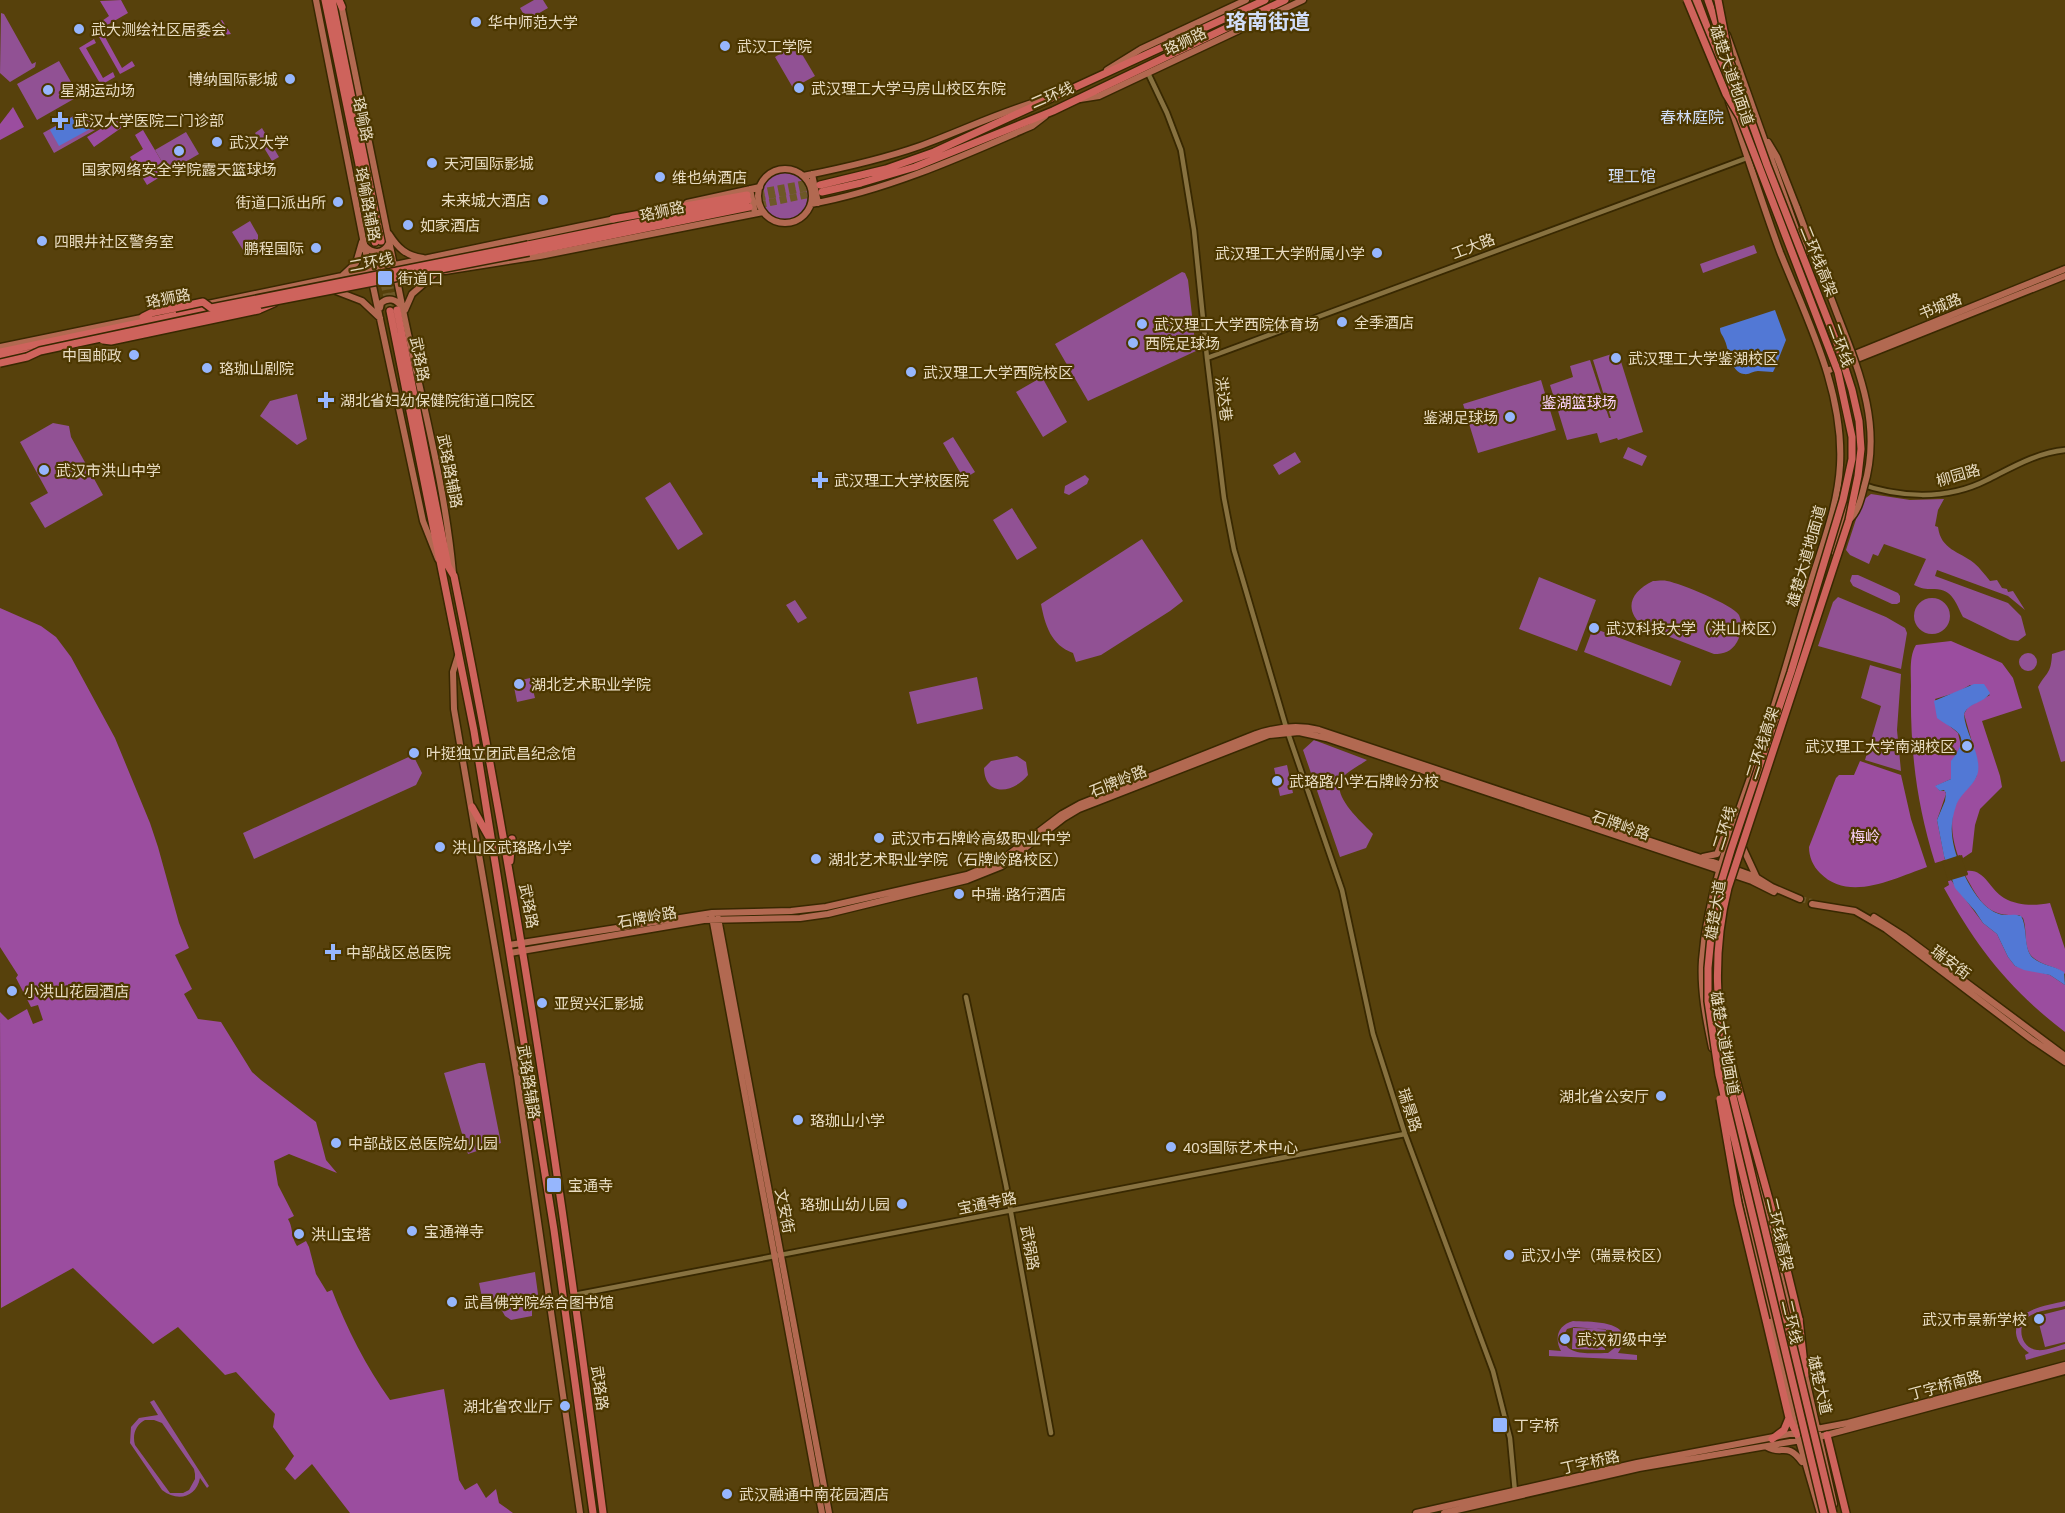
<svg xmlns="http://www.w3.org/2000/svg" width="2065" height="1513" viewBox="0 0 2065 1513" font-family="Helvetica,'Noto Sans SC',sans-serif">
  <rect width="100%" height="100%" fill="#57410c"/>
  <path fill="#915194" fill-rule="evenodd" d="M534,0h9l5,8 -21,12 -7,-12z
    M1,13l3,1 28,50 4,-2 -1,5 -25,15 -10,-9z
    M796,44l19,32 -22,12 -18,-31z
    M59,61l20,35 -42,24 -20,-36z
    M84,110l11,20 -41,23 -11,-20z
    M262,128l17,29 -7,4 -17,-28z
    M186,132l13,22 -31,18 -13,-22z
    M760 196a24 24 0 1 1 48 0a24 24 0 1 1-48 0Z
    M250,221l8,14v4l-15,11 -11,-18z
    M1754,245l3,8 -54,20 -3,-9z
    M1182,272l3,1 3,7 8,71 -108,50 -33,-57z
    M1618,352l25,80 -25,8 -1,-2 -17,5 -3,-10 -30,7 -17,-55 23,-8 -3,-11 20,-6 19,58h2l-18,-58z
    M1042,377l25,45 -24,15 -27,-45z
    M1541,380l15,50 -78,23 -15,-49z
    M297,394l10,45 -10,6 -37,-29 10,-15z
    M53,423l16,3 2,11 32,58 -58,33 -15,-25 18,-10 -28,-51z
    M953,437l22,35 -11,7 -21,-36z
    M1628,447l19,9 -5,10 -19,-8z
    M1295,452l6,10 -22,13 -6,-10z
    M1085,475l4,4 -2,5 -18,11 -5,-2 1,-7z
    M670,482l33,52 -25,16 -33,-52z
    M1871,494l39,6 34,-1 -6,11 -3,16 3,1c3,23 21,24 36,36 6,5 11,12 16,18l7,-1 5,8 5,1 1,3 5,-1 12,19 -17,-14 -71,-26 -2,6 73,27 13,13 5,19 -8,6 -8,-1 -47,-23c-7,-14 -11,-29 -30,-28 -8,0 -11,0 -19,-4l12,-26 -42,-15 -6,12 -5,-2 -4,10 -19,-9 -4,-5 16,-49z
    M1012,508l25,40 -20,12 -24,-40z
    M1142,539l41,62 -13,10 -69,44 -25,7 -3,-9c-22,-8 -28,-28 -32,-49z
    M1852,575h6l40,18 2,3v6l-3,2h-5l-39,-18 -3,-5z
    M1539,577l57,23 -19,51 -58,-22z
    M1653,581c4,0 10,-1 14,0 13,2 66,24 72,34 4,9 2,20 -2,27 -6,10 -13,12 -23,12l-70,-27c-21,-17 -14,-35 9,-46z
    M1838,597l48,20 19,11 2,5 -6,36 -83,-23 15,-44z
    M1914 616a18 18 0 1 1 36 0a18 18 0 1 1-36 0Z
    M795,600l12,18 -9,5 -12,-18z
    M1593,628l88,33 -10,25 -87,-34z
    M2065,650v111l-4,1 -23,-75c8,-15 13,-12 14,-33z
    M2019 662a9 9 0 1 1 18 0a9 9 0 1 1-18 0Z
    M1870,665l31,9 -4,56 4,41 -36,-11 16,-54 -20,-8z
    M977,677l6,32 -66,15 -8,-32z
    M530,678l5,20 -18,4 -4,-20z
    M1314,740l53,20c-7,5 -17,10 -23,16 -17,17 18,46 29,58l-7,14 -26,9 -37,-107z
    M413,755l9,18 -6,12 -162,74 -11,-26z
    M1017,756l9,6 2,13c-14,18 -43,23 -44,-7l7,-7z
    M1287,765l6,28 -13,3 -6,-28z
    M479,1063h6l16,80 -33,11 -24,-81z
    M535,1272l5,37 -8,1v6l-21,4 -6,-4 -4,-7 -6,1 -12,-8 -4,-19z
    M2065,1301v5c-11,3 -27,4 -37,11 -12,10 -7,31 9,33 9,1 20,-4 28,-6v5l-39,11 -1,-5 4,-2c-7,-5 -12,-11 -13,-20 -1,-25 31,-27 49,-32z
    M2065,1309v33l-20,5 -8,-31z
    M1573,1321c19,1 67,-1 45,32l19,2v5l-88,-4v-6l12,1c-7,-13 -3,-26 12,-30zM1574,1327l37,3 6,7v9l-9,7c-15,0 -44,4 -45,-16l4,-8z
    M1573,1328l33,1 -1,21 -33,-1z
    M154,1400l55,86 -2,2 -7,-10c-4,20 -23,24 -38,12l-32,-47 1,-16 8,-9 19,-3 -8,-13zM145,1420h9l8,3 32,46 1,5v5l-6,11 -6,3h-13l-35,-48c-3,-11 1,-20 10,-25z"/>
  <path fill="#9b4d9f" d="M121,0l7,13 -26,15 -3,-5 10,-7 -9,-15z
    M222,20l9,14 -34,5 -2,-4z
    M114,28l2,4 -11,5 17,31 10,-7 3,5 -15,8 -21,-37z
    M94,39l2,4 -10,5 17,30 10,-6 2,5 -14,8 -22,-37z
    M13,107l11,20 -24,13v-16z
    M127,113l7,6 -40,28 -7,-10z
    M143,130l25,42 -21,13 -17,-28 13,-8 -8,-14z
    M0,608l41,18 15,11 15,20 44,81 35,85 8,24 21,76 10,25 -14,7 17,34 -8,5 14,25 23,3 31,50 9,8 55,42 10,38 11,13 -48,-19 -15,7 4,24 16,31 -6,3c6,11 2,15 9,27l9,-5 3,6 7,27 11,18 5,-2c14,37 35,78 58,110l54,-11 15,91 6,10 12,-7 9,15 10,-9 3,14 14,10h-163l-38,-49 -17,16 -10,-11 9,-13 -21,-29 2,-13 -39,-42 -11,3 -47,-48 -25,17 -80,-76 -72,40 -1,-296 8,8 19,-11 6,15 10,-4 -5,-15 -7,2 -15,-29 2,-3 -18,-28z
    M1951,641l51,22 11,15 9,30 -40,13 18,55 2,11 -22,22 -5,16 -3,27 -9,6 -1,-3 -4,1c-6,-18 -10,-40 1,-58 6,-8 14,-14 18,-23l-1,-19 -12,-42 4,-7 22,-12 -20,-10 -12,7 -23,7 11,24 12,10 3,13 -10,17 1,9 -1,7 -15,7 4,5h5l1,3 -9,26 8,40 -10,3c-19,-61 -25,-114 -24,-177 0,-13 -2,-30 5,-41z
    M1860,761l41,14 10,44 16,48c-32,11 -78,36 -107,6 -7,-7 -11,-16 -11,-26l27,-69 3,-3h15z
    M1967,871c18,-2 23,19 37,27 14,8 31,8 46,5l15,46v25c-9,-8 -21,-8 -30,-15 -13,-9 -7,-28 -12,-41l-4,-3c-32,2 -39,-13 -54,-40l3,-1z
    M1951,880l32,43 14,11 11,23 7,9 35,9 15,10v47c-55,-42 -88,-84 -121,-144l5,-3 -1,-4z"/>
  <path fill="#5278d5" d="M80,113l10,16 -31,17 -9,-16z
    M1775,310l11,30 -11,28 -2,4c-5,0 -10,-1 -15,-1 -5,0 -9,4 -14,3 -14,-2 -15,-24 -19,-33 -2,-6 -5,-7 -5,-13z
    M1974,684h10l6,9c-7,11 -21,9 -26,21 1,19 17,39 14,58 -3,14 -18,21 -22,34 -3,9 -5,18 -4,28 1,22 20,64 39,76 13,9 20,2 30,6 7,11 2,33 12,42 8,7 22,8 31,14l1,13 -15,-10 -26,-5 -9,-4 -7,-9 -11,-23 -14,-11 -8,-12 -20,-23 -11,-32 -7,-36 8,-19 1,-8 -2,-3 -4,1 -5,-5 16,-7v-18c21,-27 7,-28 -14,-43l-3,-17z"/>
  <path fill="#57410c" d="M1960,855l8,20 -20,6 -6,-20z"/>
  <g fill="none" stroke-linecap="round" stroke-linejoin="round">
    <path stroke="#6d5827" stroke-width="6" stroke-dasharray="6 3" stroke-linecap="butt" d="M1800,899l12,3"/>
    <path stroke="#6d5827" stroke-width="7" stroke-dasharray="7 3.5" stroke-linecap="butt" d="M747,195l72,-14
      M748,200l61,-13
      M749,207l71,-15
      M381,241l15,64
      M375,242l15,69"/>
    <defs>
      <path id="minor" d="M1148,73l19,40 14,37 13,80 13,128 17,140 10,52 52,177
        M1207,358l540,-200
        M1855,482c43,16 91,19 132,-2 26,-13 49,-27 78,-30
        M1288,733l54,157 31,144 32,100 88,237 17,67 5,54
        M966,997l40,188 45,248
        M574,1295l831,-161"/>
      <path id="major" d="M316,0l47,239 60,282 15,38
        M1692,0l20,53
        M341,4c21,102 41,204 62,306 18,88 42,174 50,263
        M1727,35l78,219
        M1107,70l34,-21 105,-49
        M1080,99l19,-3 204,-96
        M1768,142l9,15 20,51
        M758 196a27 27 0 1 1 54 0a27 27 0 1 1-54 0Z
        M812,174l6,29
        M803,176c40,-8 80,-17 117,-30 41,-15 80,-34 122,-46
        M750,189l5,24
        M687,203l73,-16
        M811,204c77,-14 150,-47 221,-78l13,-10
        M389,234c9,14 17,22 34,24
        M364,245c8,9 19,10 25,-2
        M445,271l95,-15 223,-44
        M342,276l14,-13 6,-21
        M336,291l26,10 18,17
        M203,305l412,-86
        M380,308l1,-5c7,-6 15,-4 20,3
        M405,310l7,-16 24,-21
        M0,347l146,-30
        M1840,360l225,-91
        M1827,371l238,-95
        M1835,553l22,-93
        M458,656l-5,16 1,37 63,367 63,437
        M1743,848l13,28
        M1703,857l14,-3 12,-31 7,-4
        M1812,904l43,7 31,18 145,110 34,23
        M712,917l110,596
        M1874,917l30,19 161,120
        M718,918l111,595
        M509,945l203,-32 79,-2 35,-4 141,-32 33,-14 62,-47 18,-10 176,-70c21,-7 41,-10 63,-4l412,138 25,9 16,10 28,12
        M510,953l194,-33 96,-2 28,-4 139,-34 35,-14 62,-48 15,-9 190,-74 30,-3 27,6 426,143 22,11
        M1712,1048c-6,-28 -12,-59 -10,-88 6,-76 37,-148 61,-219 17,-52 31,-104 47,-156 12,-39 28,-80 30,-120 4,-75 -33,-145 -60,-213 -18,-49 -34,-100 -51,-150
        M1741,1108l59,246
        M1742,1184l55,250 23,79
        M1804,1370l30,134
        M1767,1447c15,9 20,-6 35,15
        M1416,1513l221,-50 211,-40 217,-58
        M1444,1513l195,-45 180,-31 246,-66"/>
      <path id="highway" d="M325,0l50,242
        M332,0l49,241
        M339,0l3,7
        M1697,0l40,107
        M1708,0l18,51
        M820,185l66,-16 48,-17 331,-152
        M822,192l39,-9 54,-16 138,-56 232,-111
        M613,219l134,-24
        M528,245l220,-45
        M529,252l220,-45
        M258,310l16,-7
        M397,310l51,256 6,10c63,310 109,623 149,937
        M390,311l84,420 80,499 39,283
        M143,317l8,-4 24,-5
        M0,352l211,-44
        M0,359l36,-7
        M472,807l18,32
        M510,861l2,-22
        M1799,1319l6,55
        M1766,1320l23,98 8,16
        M1827,1435l19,78
        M1772,1439l12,-9 5,-12"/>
    </defs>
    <use href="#minor" stroke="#382801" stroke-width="8"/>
    <use href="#major" stroke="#382801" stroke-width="9"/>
    <use href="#highway" stroke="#382801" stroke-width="10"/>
    <use href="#minor" stroke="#887240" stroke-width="4.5"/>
    <use href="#major" stroke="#b26951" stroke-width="6"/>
    <use href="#highway" stroke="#ce635c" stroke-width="7"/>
    <defs>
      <path id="major-bridge" d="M1797,208c13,34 26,69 39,103 22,57 47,114 28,176 -3,12 -6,25 -15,33"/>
      <path id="highway-bridge" d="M1687,0l39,94 14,23 98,255 14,65v22l-9,41 -52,172 -60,178 -11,36 -8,40 -4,42v33l11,74 105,438
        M1718,0l12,62 37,103 71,181 14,44 7,31 2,28 -3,27 -9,44 -121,368c-16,63 -12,124 0,188l105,437
        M175,308l28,-6 8,6 317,-63
        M103,340l8,1 147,-31
        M0,363l27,-6 13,-6 230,-49 259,-50
        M1726,1043l49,178 24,98
        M1720,1099l18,104 28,117"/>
    </defs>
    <use href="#major-bridge" stroke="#382801" stroke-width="9" stroke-linecap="butt"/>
    <use href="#highway-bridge" stroke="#382801" stroke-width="10" stroke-linecap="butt"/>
    <use href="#major-bridge" stroke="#b26951" stroke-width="6"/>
    <use href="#highway-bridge" stroke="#ce635c" stroke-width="7"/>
  </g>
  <g fill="#96b6fd" stroke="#4c3700" stroke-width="2">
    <circle cx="476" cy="22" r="6"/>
    <circle cx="79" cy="29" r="6"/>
    <circle cx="725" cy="46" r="6"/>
    <circle cx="290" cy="79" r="6"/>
    <circle cx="799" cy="88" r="6"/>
    <circle cx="48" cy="90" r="6"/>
    <path d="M57 111h6v6h6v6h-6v6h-6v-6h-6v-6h6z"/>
    <circle cx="217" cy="142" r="6"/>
    <circle cx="179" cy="151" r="6"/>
    <circle cx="432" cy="163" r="6"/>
    <circle cx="660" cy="177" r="6"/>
    <circle cx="543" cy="200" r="6"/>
    <circle cx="338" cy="202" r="6"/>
    <circle cx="408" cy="225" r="6"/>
    <circle cx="42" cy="241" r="6"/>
    <circle cx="316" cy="248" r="6"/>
    <circle cx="1377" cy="253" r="6"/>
    <rect x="377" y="270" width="16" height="16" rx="3"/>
    <circle cx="1342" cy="322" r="6"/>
    <circle cx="1142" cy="324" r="6"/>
    <circle cx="1133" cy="343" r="6"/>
    <circle cx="134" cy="355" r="6"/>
    <circle cx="1616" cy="358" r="6"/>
    <circle cx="207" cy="368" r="6"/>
    <circle cx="911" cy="372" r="6"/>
    <path d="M323 391h6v6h6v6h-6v6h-6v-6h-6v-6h6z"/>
    <circle cx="1510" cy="417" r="6"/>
    <circle cx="44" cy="470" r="6"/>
    <path d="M817 471h6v6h6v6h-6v6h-6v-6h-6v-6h6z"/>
    <circle cx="1594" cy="628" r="6"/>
    <circle cx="519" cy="684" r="6"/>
    <circle cx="1967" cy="746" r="6"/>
    <circle cx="414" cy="753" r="6"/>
    <circle cx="1277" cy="781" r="6"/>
    <circle cx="879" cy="838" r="6"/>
    <circle cx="440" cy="847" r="6"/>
    <circle cx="816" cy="859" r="6"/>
    <circle cx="959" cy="894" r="6"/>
    <path d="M330 943h6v6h6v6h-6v6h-6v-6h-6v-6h6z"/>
    <circle cx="12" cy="991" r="6"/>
    <circle cx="542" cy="1003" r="6"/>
    <circle cx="1661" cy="1096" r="6"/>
    <circle cx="798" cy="1120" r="6"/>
    <circle cx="336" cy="1143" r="6"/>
    <circle cx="1171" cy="1147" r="6"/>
    <rect x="546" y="1177" width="16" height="16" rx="3"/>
    <circle cx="902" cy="1204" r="6"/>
    <circle cx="412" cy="1231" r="6"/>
    <circle cx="299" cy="1234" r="6"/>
    <circle cx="1509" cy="1255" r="6"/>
    <circle cx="452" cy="1302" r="6"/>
    <circle cx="2039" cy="1319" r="6"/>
    <circle cx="1565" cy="1339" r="6"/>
    <circle cx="565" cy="1406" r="6"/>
    <rect x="1492" y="1417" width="16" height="16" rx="3"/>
    <circle cx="727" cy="1494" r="6"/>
  </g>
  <g text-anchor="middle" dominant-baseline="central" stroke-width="4.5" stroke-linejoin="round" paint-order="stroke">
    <g font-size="15" fill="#e8dcc2" stroke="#4c3700" text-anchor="start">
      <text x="488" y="22">华中师范大学</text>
      <text x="91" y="29">武大测绘社区居委会</text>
      <text x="737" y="46">武汉工学院</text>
      <text x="278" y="79" text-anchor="end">博纳国际影城</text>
      <text x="811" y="88">武汉理工大学马房山校区东院</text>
      <text x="60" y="90">星湖运动场</text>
      <text x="74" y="120">武汉大学医院二门诊部</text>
      <text x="229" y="142">武汉大学</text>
      <text x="444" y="163">天河国际影城</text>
      <text x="179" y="169" text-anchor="middle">国家网络安全学院露天篮球场</text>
      <text x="672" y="177">维也纳酒店</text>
      <text x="531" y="200" text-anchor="end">未来城大酒店</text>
      <text x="326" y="202" text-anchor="end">街道口派出所</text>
      <text x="420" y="225">如家酒店</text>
      <text x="54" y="241">四眼井社区警务室</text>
      <text x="304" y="248" text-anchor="end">鹏程国际</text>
      <text x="1365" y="253" text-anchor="end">武汉理工大学附属小学</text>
      <text x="398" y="278">街道口</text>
      <text x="1354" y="322">全季酒店</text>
      <text x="1154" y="324">武汉理工大学西院体育场</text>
      <text x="1145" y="343">西院足球场</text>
      <text x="122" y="355" text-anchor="end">中国邮政</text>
      <text x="1628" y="358">武汉理工大学鉴湖校区</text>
      <text x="219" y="368">珞珈山剧院</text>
      <text x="923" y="372">武汉理工大学西院校区</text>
      <text x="340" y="400">湖北省妇幼保健院街道口院区</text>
      <text x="1498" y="417" text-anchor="end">鉴湖足球场</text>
      <text x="56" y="470">武汉市洪山中学</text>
      <text x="834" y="480">武汉理工大学校医院</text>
      <text x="1606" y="628">武汉科技大学（洪山校区）</text>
      <text x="531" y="684">湖北艺术职业学院</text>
      <text x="1955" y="746" text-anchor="end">武汉理工大学南湖校区</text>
      <text x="426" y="753">叶挺独立团武昌纪念馆</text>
      <text x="1289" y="781">武珞路小学石牌岭分校</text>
      <text x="891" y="838">武汉市石牌岭高级职业中学</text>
      <text x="452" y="847">洪山区武珞路小学</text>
      <text x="828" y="859">湖北艺术职业学院（石牌岭路校区）</text>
      <text x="971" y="894">中瑞·路行酒店</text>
      <text x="346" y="952">中部战区总医院</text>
      <text x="24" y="991">小洪山花园酒店</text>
      <text x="554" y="1003">亚贸兴汇影城</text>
      <text x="1649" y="1096" text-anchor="end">湖北省公安厅</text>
      <text x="810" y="1120">珞珈山小学</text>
      <text x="348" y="1143">中部战区总医院幼儿园</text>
      <text x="1183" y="1147">403国际艺术中心</text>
      <text x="568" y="1185">宝通寺</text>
      <text x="890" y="1204" text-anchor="end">珞珈山幼儿园</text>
      <text x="424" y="1231">宝通禅寺</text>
      <text x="311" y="1234">洪山宝塔</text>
      <text x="1521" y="1255">武汉小学（瑞景校区）</text>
      <text x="464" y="1302">武昌佛学院综合图书馆</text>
      <text x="2027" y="1319" text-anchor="end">武汉市景新学校</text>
      <text x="1577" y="1339">武汉初级中学</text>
      <text x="553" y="1406" text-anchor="end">湖北省农业厅</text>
      <text x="1514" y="1425">丁字桥</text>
      <text x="739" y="1494">武汉融通中南花园酒店</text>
    </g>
    <g font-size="15" fill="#e8dcc2" stroke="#4c3700">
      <text transform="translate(1185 41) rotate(-25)">珞狮路</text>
      <text transform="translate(1732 75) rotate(71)">雄楚大道地面道</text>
      <text transform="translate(1052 95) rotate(-23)">二环线</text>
      <text transform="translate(363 119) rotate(78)">珞喻路</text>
      <text transform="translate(368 204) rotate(79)">珞喻路辅路</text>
      <text transform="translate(662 211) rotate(-12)">珞狮路</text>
      <text transform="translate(1473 246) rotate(-21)">工大路</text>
      <text transform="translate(1819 261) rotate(68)">二环线高架</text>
      <text transform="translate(371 262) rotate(-11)">二环线</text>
      <text transform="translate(168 298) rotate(-11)">珞狮路</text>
      <text transform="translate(1940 306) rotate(-22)">书城路</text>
      <text transform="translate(1841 345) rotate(70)">二环线</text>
      <text transform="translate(420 359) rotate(79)">武珞路</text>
      <text transform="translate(1224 399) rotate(83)">洪达巷</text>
      <text transform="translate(450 471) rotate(79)">武珞路辅路</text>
      <text transform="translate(1958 475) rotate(-16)">柳园路</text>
      <text transform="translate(1806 556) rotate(-74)">雄楚大道地面道</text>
      <text transform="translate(1762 743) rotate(-72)">二环线高架</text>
      <text transform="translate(1118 781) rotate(-22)">石牌岭路</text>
      <text transform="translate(1621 825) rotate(19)">石牌岭路</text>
      <text transform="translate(1724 828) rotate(-72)">二环线</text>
      <text transform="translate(529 906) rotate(79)">武珞路</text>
      <text transform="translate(1715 910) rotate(-81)">雄楚大道</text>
      <text transform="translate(647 917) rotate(-10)">石牌岭路</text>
      <text transform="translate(1951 962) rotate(37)">瑞安街</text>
      <text transform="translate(1725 1043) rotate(80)">雄楚大道地面道</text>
      <text transform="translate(529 1082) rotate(81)">武珞路辅路</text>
      <text transform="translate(1410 1110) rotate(72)">瑞景路</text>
      <text transform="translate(987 1203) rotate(-11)">宝通寺路</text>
      <text transform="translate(785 1211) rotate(79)">文安街</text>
      <text transform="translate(1780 1234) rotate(77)">二环线高架</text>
      <text transform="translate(1030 1248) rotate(80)">武锅路</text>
      <text transform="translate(1792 1322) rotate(77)">二环线</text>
      <text transform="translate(1820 1385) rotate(77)">雄楚大道</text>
      <text transform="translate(1945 1385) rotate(-15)">丁字桥南路</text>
      <text transform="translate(600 1388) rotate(82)">武珞路</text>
      <text transform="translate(1590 1462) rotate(-13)">丁字桥路</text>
    </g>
    <g font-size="15" fill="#fdd4fe" stroke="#4c3700">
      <text x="1579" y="402">鉴湖篮球场</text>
      <text x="1865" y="836">梅岭</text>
    </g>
    <g font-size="16" fill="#d1def9" stroke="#4c3700">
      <text x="1692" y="117">春林庭院</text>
      <text x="1632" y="176">理工馆</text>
    </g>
    <g font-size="21" font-weight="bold" fill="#d1def9" stroke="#4c3700">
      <text x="1268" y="21">珞南街道</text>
    </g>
  </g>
</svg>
